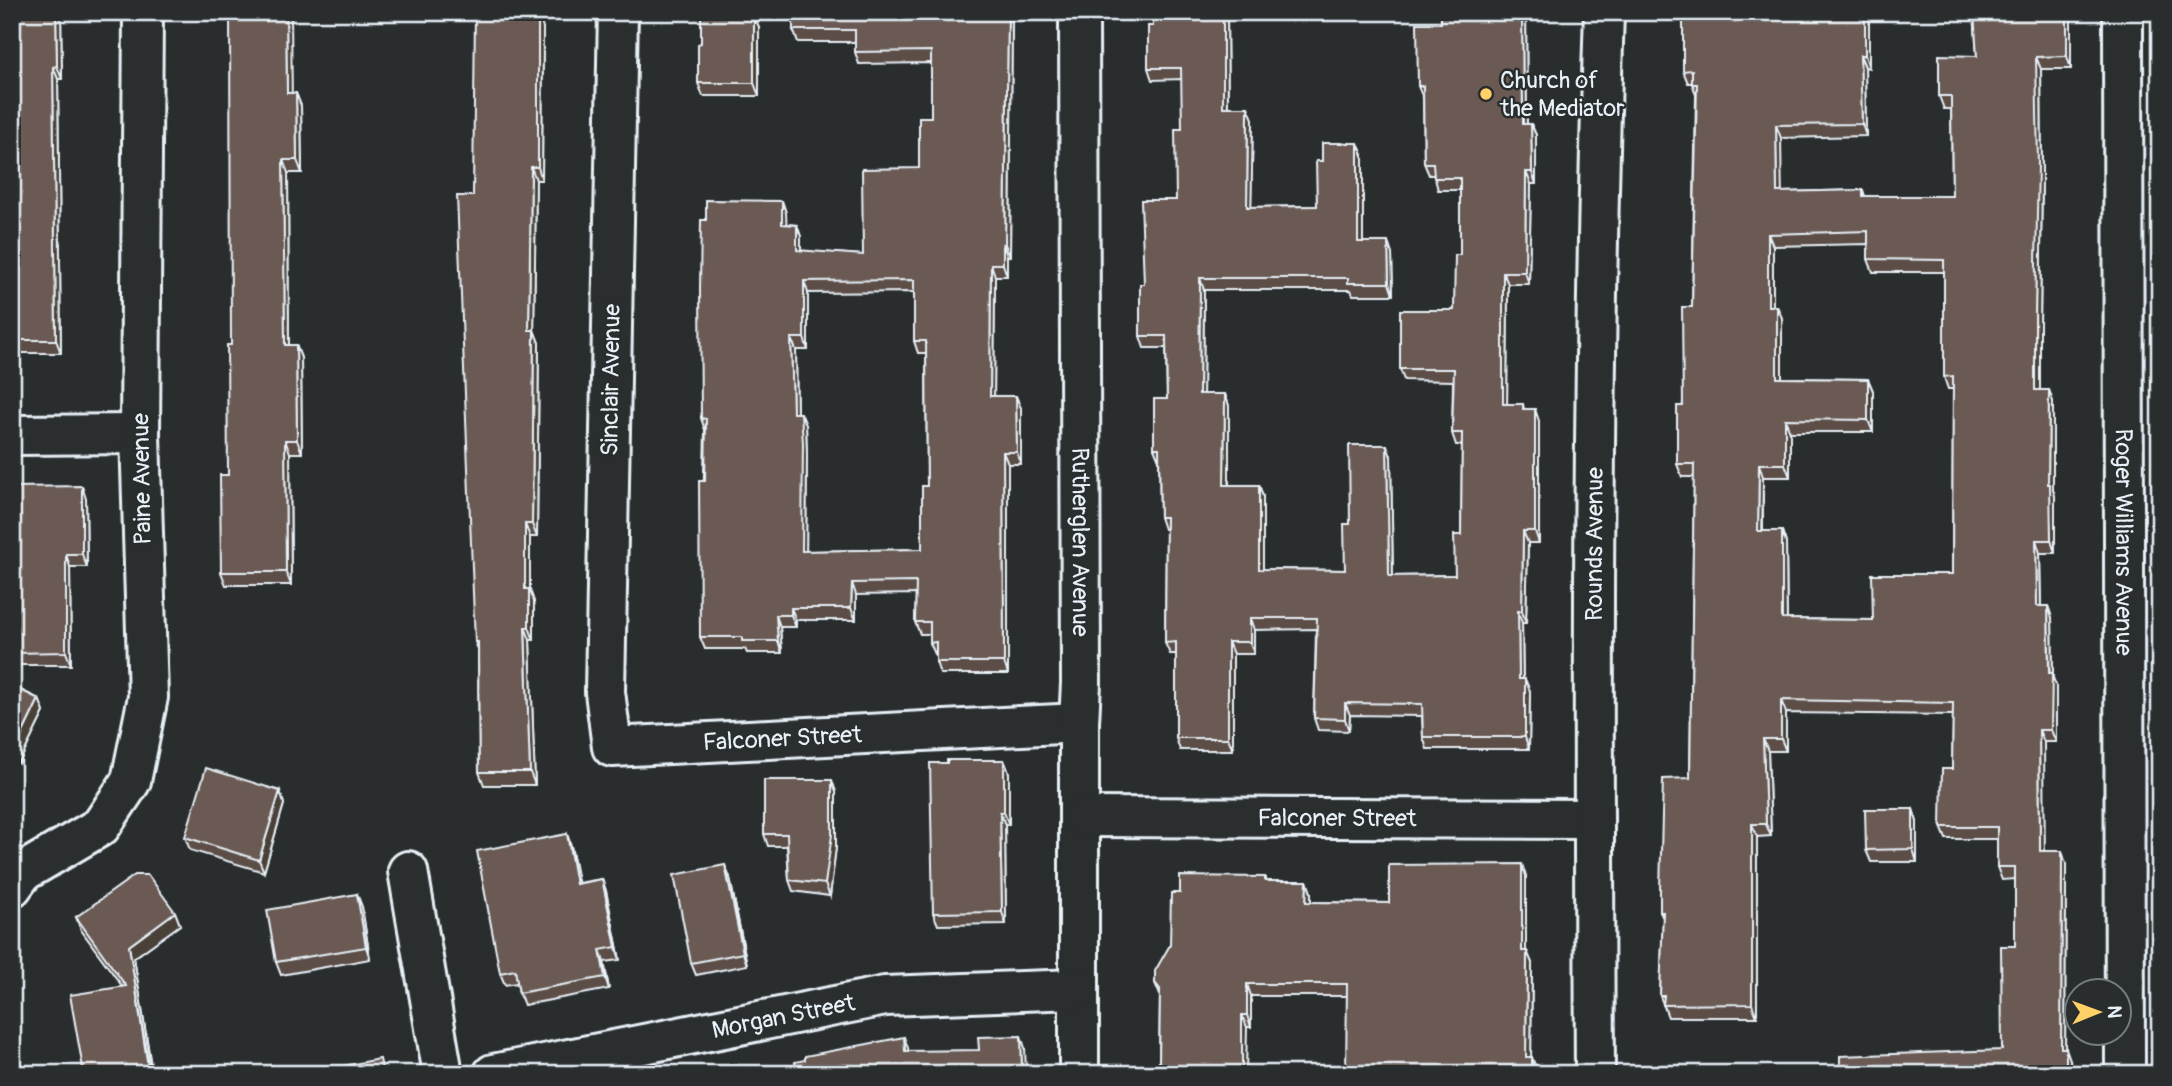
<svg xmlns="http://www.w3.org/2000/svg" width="2172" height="1086" viewBox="0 0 2172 1086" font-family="Pangolin,sans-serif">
  <rect width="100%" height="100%" fill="#2a2d2e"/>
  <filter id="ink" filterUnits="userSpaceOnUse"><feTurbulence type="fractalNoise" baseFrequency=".0143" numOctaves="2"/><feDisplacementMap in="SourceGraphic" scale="14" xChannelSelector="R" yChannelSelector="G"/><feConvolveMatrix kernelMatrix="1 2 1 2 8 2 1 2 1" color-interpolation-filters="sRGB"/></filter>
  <g filter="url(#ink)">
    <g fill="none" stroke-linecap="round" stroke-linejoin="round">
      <defs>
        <g id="minor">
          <path id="s1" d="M618,12l-13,680 7,55 467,-24"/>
          <path id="s2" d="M1079,12l2,671 -2,40v351"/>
          <path d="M12,435l128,-1"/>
          <path id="s3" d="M1081,817l513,2"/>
          <path d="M408,871l35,203"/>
          <path d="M12,887l11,-15 78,-46 30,-45 17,-84 -8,-263 3,-422"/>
          <path id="s4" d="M493,1074l392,-78 193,-7"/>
          <path id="s5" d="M1595,1074c-2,-354 -3,-708 9,-1062"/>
        </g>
        <g id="major">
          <path id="s6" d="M2123,12l2,1062"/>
        </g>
      </defs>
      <use href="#minor" stroke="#e8f1f8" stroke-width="44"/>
      <use href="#major" stroke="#e8f1f8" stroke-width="44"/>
      <use href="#minor" stroke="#2a2d2e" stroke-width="38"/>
      <use href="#major" stroke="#2a2d2e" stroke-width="38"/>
    </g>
    <path fill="#5b4d47" stroke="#e8f1f8" stroke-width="2" fill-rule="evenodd" d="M12,12h49l1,67h-4l3,274h-49z
      M1012,12l-2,244h-3v20h-12l-1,120 27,12v56h-13v210h-68l-4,-12v-8h-1l-5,-11v-9h-10l-5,-12 1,-28 -60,1v25h-60v7h-16l2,26h-35l-2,-4h-40l-5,-12 5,-207 -4,-12 5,-198 76,-19 4,12v11l11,1 4,12v14l62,4 56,-87 12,-51v-54l-72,1 -4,-12v-10h-57l-5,-12zM914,292v49l4,12h8l1,133 -5,63 -116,2 1,-96 -1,-30 -9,-12 -1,-63h12v-57z
      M1153,12h72l2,5 1,90 25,12 -2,88 66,-1 5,-45 41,-6v87l29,12 1,41h-40l-2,-5h-147l-1,104h22l4,12v79h30l4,12v72l82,1 5,-46 41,-67 2,119 62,-1 6,-40 1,-90h-6l-4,-12 1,-52 -49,-1 -4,-11 54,-59 6,-55v-65h-22l-4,-15h-5l-5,-12 -1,-65 -5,-12 23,-63 85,-11 1,112h4l5,11v49h-5l-2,100h-21l-1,120h16l1,5 15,12v122h-11l-2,80h-4l1,56 7,12 -1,58h-102l-4,-12 -1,-21 -72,-1 -1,16 -31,-1 -4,-12 2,-89 -62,1v24h-21v96h-53l-4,-12v-84h-6l-5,-11 1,-114h-2l-4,-12 -1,-57 -5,-12 13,-49 -1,-51h-22l-4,-12 4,-52 32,-84 6,-71v-50l-30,1 -4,-12 5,-42z
      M1683,12h186v56l-4,-1 1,69 -85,2v54l82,-2 2,6h87l-1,-87h-7l-5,-13 38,-40 -3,-44h97v57h-30l1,108 -2,147v66h9l4,12v88l2,6v57h-15l1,53h7l4,12 1,60 3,8v56h-12v109l22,13 -1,184 5,12 -68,-10 13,-104v-67l-13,1 -5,-13v-28h-51l-5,-12 11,-58 1,-54 -167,-2v38h-18l3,85 -14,1v180h-89l-8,-21 3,-78 -3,-6 30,-134 4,-301h-12l-5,-13 15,-157 4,-212 -4,-12h-4l-5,-12zM1868,244v15l5,13h71v105l4,12h5l-1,185 -79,46 -86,-1 -1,-76 -4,-12h-19v-54h27v-45h83v-41l-5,-12 -86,-1v-60l-9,-12v-60z
      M532,14l11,14 -1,152h-6l-2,150 5,13 -2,194h-7v53l4,12v38h-4l5,145h-51l-5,-13 -1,-123 -3,-7 -2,-446z
      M759,27v69h-56l-5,-13 3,-40z
      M292,93h4l5,13 1,67h-14l1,172h7l5,13 1,95h-12l1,132h-65l-5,-13 7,-97 3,-130z
      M12,487l74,12 1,68h-17l1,98h-53l-5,-12z
      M12,686l27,13 5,13 -25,51 -7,-3z
      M1004,760l5,13v52h-4l1,99 -68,1 -5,-12 14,-150z
      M280,791l4,13 -20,68 -74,-22 -5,-13z
      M836,792v55l-6,49 -37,-5 -4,-11 -2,-34h-19l-4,-12z
      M1913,809l4,13v40h-46l-5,-12z
      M567,834l4,12 7,37 24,-4 4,12 14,69 -16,2 5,27 -85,16 -5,-12 -2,-10 -12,2 -5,-12z
      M1526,876v75l6,12 -1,94 5,11 -189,-72h-96v31h-4l-88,39 1,-71 -5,-12 15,-38 96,-64h41l4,12v9l78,1z
      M730,878l17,87 -51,10 -5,-12z
      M357,894l5,13 8,52 -89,16 -5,-13z
      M175,912l5,13 -46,33 18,114 19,-3 2,5h-89l38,-88 -41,-56 -5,-13z"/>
    <path fill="#4a3f39" stroke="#e8f1f8" stroke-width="2" d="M56,12h5l1,67 -5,-13z
      M286,12h5l1,94 -5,-13z
      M1008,12h4l-2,244 -5,-12z
      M1223,12h2l2,5 1,102 -5,-12z
      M1522,12h4l1,124 -4,-12z
      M1865,12h4v56l-4,-13z
      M2067,12h4v57l-4,-13z
      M538,15l5,13 -1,152 -4,-13z
      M754,15l5,12v69l-5,-13z
      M1860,55l5,12 1,69 -4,-12z
      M2036,57l5,12 1,108 -2,147v78l-5,-12z
      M53,67l5,12 3,274 -5,-13z
      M296,93l5,13 1,67 -5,-13z
      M1248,107l5,12 -2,100 -4,-12z
      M1531,124l5,11v49l-4,-12z
      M1776,125l5,13 1,67 -5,-13z
      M1358,143l5,12v99l-5,-12z
      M283,160l5,13 1,185 -4,-13z
      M531,167l5,13 -2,163 -5,-13z
      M1526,172l5,12 -2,100 -4,-12z
      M782,201l4,12 1,23 -5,-12z
      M797,225l4,12v25l-4,-12z
      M1768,234l5,12v72l-5,-12z
      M1388,242l4,12 1,41 -4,-12z
      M1003,244l4,12v20l-4,-12z
      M991,264l4,12 -1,132 -4,-12z
      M1503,272l5,12 -1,132 -4,-12z
      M1200,278l4,12 -1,116 -4,-12z
      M804,281l4,12v57l-4,-12z
      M1777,306l5,12v73l-5,-13z
      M534,330l5,13 -2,194 -5,-13z
      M791,338l5,12 1,75 -4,-12z
      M296,345l5,13 1,95 -5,-13z
      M1868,379l5,12v41l-5,-12z
      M2049,390l4,12v88l2,6v57l-4,-13 -3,-56z
      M1225,394l4,12v91l-5,-12z
      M1016,396l5,12v56l-4,-12z
      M1535,409l4,12v122l-4,-12z
      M801,413l5,12 1,30 -1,108 -4,-12z
      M1785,419l5,13v45l-5,-13z
      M285,440l5,13 1,132 -5,-13z
      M1387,445l4,12 2,131 -4,-12z
      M1003,452l5,12v210l-4,-12z
      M1759,464l4,13 -1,66 -4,-12z
      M1259,485l4,12v84l-4,-12z
      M82,486l4,13 1,68 -5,-13z
      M525,524l5,13v53l4,12v38l-5,-13 -4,-38z
      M1523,531l5,12 -2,80 -4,-12z
      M1782,531l4,12 1,88 -5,-12z
      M2036,540l4,13 1,65 -4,-12z
      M66,554l4,13 1,98 -5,-13z
      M852,583l4,12v25l-5,-12z
      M2048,606l4,12 1,60 3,8v56l-5,-12z
      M791,608l5,12v7l-5,-12z
      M1518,611l4,12 1,68 -4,-12z
      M776,615l4,12 2,26 -4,-12z
      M1250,618l4,12v24l-4,-12z
      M525,627l5,13 5,145 -5,-13z
      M1228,642l5,12v96l-5,-12z
      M1525,679l5,12 -1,58 -4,-12z
      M39,699l5,13 -25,51 -5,-12z
      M1781,700l5,13v38l-5,-12z
      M1345,703l5,12 -1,16 -4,-12z
      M2039,730l5,12 1,122 -5,-13z
      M1763,739l5,12 3,85 -5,-12z
      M1004,760l5,13v52l-5,-13z
      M832,780l4,12v55l-6,49 -5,-12z
      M280,791l4,13 -20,68 -5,-12z
      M1913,809l4,13v40l-4,-13z
      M1000,812l5,13 1,99 -4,-12z
      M1752,824l5,13v180l-5,-13z
      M567,834l4,12 10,50 -5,-12z
      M2062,851l4,13 -1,196 -4,-12z
      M1522,864l4,12v87l-4,-12z
      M725,865l5,13 17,87 -4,-12z
      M602,879l4,12 14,69 -4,-13z
      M1307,881l4,12v21l-5,-12z
      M357,894l5,13 8,52 -4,-12z
      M175,912l5,13 -46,33 18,116h-2l-21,-128z
      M600,950l4,12 5,27 -4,-12z
      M1527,951l5,12 -1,105 -5,-11z
      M1247,984l4,12v31l-4,-12z
      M1242,1015l5,12 -1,47h-4z
      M1021,1036l4,12 1,26h-4z
      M904,1037l4,11 2,15 -5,-12z
      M2066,1048l4,12 1,14h-5z
      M1532,1057l4,11v6h-4z"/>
    <path fill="#6a5a52" stroke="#e8f1f8" stroke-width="2" fill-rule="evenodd" d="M12,12h44l1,54 -4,1 3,273h-44z
      M230,12h56l1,81h9l1,67h-14l2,185h11l1,95h-12l1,132h-65l-1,-97h8l-1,-130h4z
      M475,12h53v2l10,1v152h-7l-2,163h5l-2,194h-7v65h4v38h-4l5,145h-51l-1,-130h-3l-18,-446h16z
      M793,12h215l-3,232h-2v20h-12l-1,132h26l1,56h-14l1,210h-68v-20l-6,1v-21h-15l1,-40 -64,1 -1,25h-60v7h-15l2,26h-36v-4h-42l-1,-156h6l1,-62 -5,-1 -1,-130 1,-68h5v-20l76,1v23l15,1v25l66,5 -1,-86 57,-1v-51h12v-66l-76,1v-22h-62zM914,280v61h12l1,145h-5v63l-120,2 1,-108 -2,-30h-8l-2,-75h13v-57z
      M1153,12h70v95h25l-1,100 70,-1 -1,-45h6v-18h36v99h30l1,41h-41v-5h-148l-1,116h26l-1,91h35v84l86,1 -1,-46h6l-1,-79h38l2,131 66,-1 -1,-40h7l1,-102h-10l2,-64h-54v-59h54l1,-55h5v-77h-26l-1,-15h-9l-1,-77h-5l-1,-63h24v-11h81l1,112h8l1,48h-6l-1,100h-22v132h20v5h12v122h-12l-1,80h-4l1,68h6v58h-102l-1,-33 -77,-1v16l-31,-1 3,-100h-67v24h-22v96h-52v-96l-11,1 1,-126h-6l-1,-69h-5v-49h13l-1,-63h-26v-52h4l-3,-84h35l-1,-71h7l-1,-61h-33v-42h5z
      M1683,12h182v43h-5l2,69 -86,1 1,67 86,-2v6h89l-1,-100h-12v-41l38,1 -3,-44h93v44l-31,1 2,108 -3,147v78h14l-1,94h2l1,56h-15l1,66h11l1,67h3l-1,57h-12l1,121h22l-1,197h5v26h-226v-18l162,-6 -1,-104h14v-79h-18v-40h-56l1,-58h10l1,-66 -172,-3v39h-18l3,85h-14v180l-89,1 1,-9h-4l3,-84h-3v-22l3,-111 27,-1 4,-314h-17v-58h6l-1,-99h10l5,-223h-5v-14l-9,1zM1868,231v28l76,1v117l9,-1 -1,198h-80l1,46 -91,-1v-88h-24l1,-67h26v-45l83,1v-41l-91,-1v-72h-9v-72z
      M701,15h53v68h-56v-39l3,-1z
      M82,486v68h-16v98l-53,1 -1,-166z
      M12,686l27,13 -25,52 -2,-1z
      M947,760h57v52h-4l2,100 -69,1 -3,-150h17z
      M206,768l74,23 -21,69 -74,-23z
      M764,780h68v55l-7,49 -36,-4 -2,-46h-23z
      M1865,809h48v40l-47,1z
      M567,834l9,50 26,-5 14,68 -16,3 5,27 -86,16 -4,-23 -15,3 -23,-122z
      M1522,864v87h5l-1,106h6v17h-186l1,-90h-100v31h-5v59h-86v-8h3l1,-77 -5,-6v-12l15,-26 1,-52h9v-17l85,1v4h42l-1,21 83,1v-38z
      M725,865l18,88 -52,10 -17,-88z
      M135,875h13l27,37 -46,34 20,127 22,-4 1,5h-88l-14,-79 56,-9 -50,-69z
      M357,894l9,53 -90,15 -9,-52z
      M1021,1036l1,38h-226l-1,-12 10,-2v-4l99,-19 1,14 74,-1 -1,-13z
      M380,1059l3,15h-71v-2z"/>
  </g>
  <circle fill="#ffd166" stroke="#2a2d2e" stroke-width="2.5" cx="1486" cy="94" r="7"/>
  <g text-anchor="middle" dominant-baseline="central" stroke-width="5" stroke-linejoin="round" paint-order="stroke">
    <g font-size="24" fill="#e8f1f8" stroke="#2a2d2e" text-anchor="start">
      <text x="1500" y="80">Church of<tspan x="1500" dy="28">the Mediator</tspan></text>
    </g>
    <g font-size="24" fill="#e8f1f8" stroke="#2a2d2e">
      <text transform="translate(611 380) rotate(-89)">Sinclair Avenue</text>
      <text transform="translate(142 479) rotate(-91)">Paine Avenue</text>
      <text stroke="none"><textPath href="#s2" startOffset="530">Rutherglen Avenue</textPath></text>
      <text stroke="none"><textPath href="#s5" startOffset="530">Rounds Avenue</textPath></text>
      <text stroke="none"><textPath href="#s6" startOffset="530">Roger Williams Avenue</textPath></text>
      <text stroke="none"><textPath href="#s1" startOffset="906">Falconer Street</textPath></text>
      <text stroke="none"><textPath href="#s3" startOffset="256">Falconer Street</textPath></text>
      <text stroke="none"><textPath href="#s4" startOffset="296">Morgan Street</textPath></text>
    </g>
  </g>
  <rect width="2172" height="1086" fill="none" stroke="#2a2d2e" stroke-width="42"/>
  <rect x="21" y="21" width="2130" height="1044" fill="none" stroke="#e8f1f8" stroke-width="2.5" filter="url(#ink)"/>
  <g transform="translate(2098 1012) rotate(89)"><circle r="33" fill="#2a2d2e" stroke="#767b7f" stroke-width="2"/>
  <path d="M0-5L12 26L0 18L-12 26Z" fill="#ffd166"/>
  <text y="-10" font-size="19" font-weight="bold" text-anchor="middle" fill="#e8f1f8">N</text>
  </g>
</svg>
